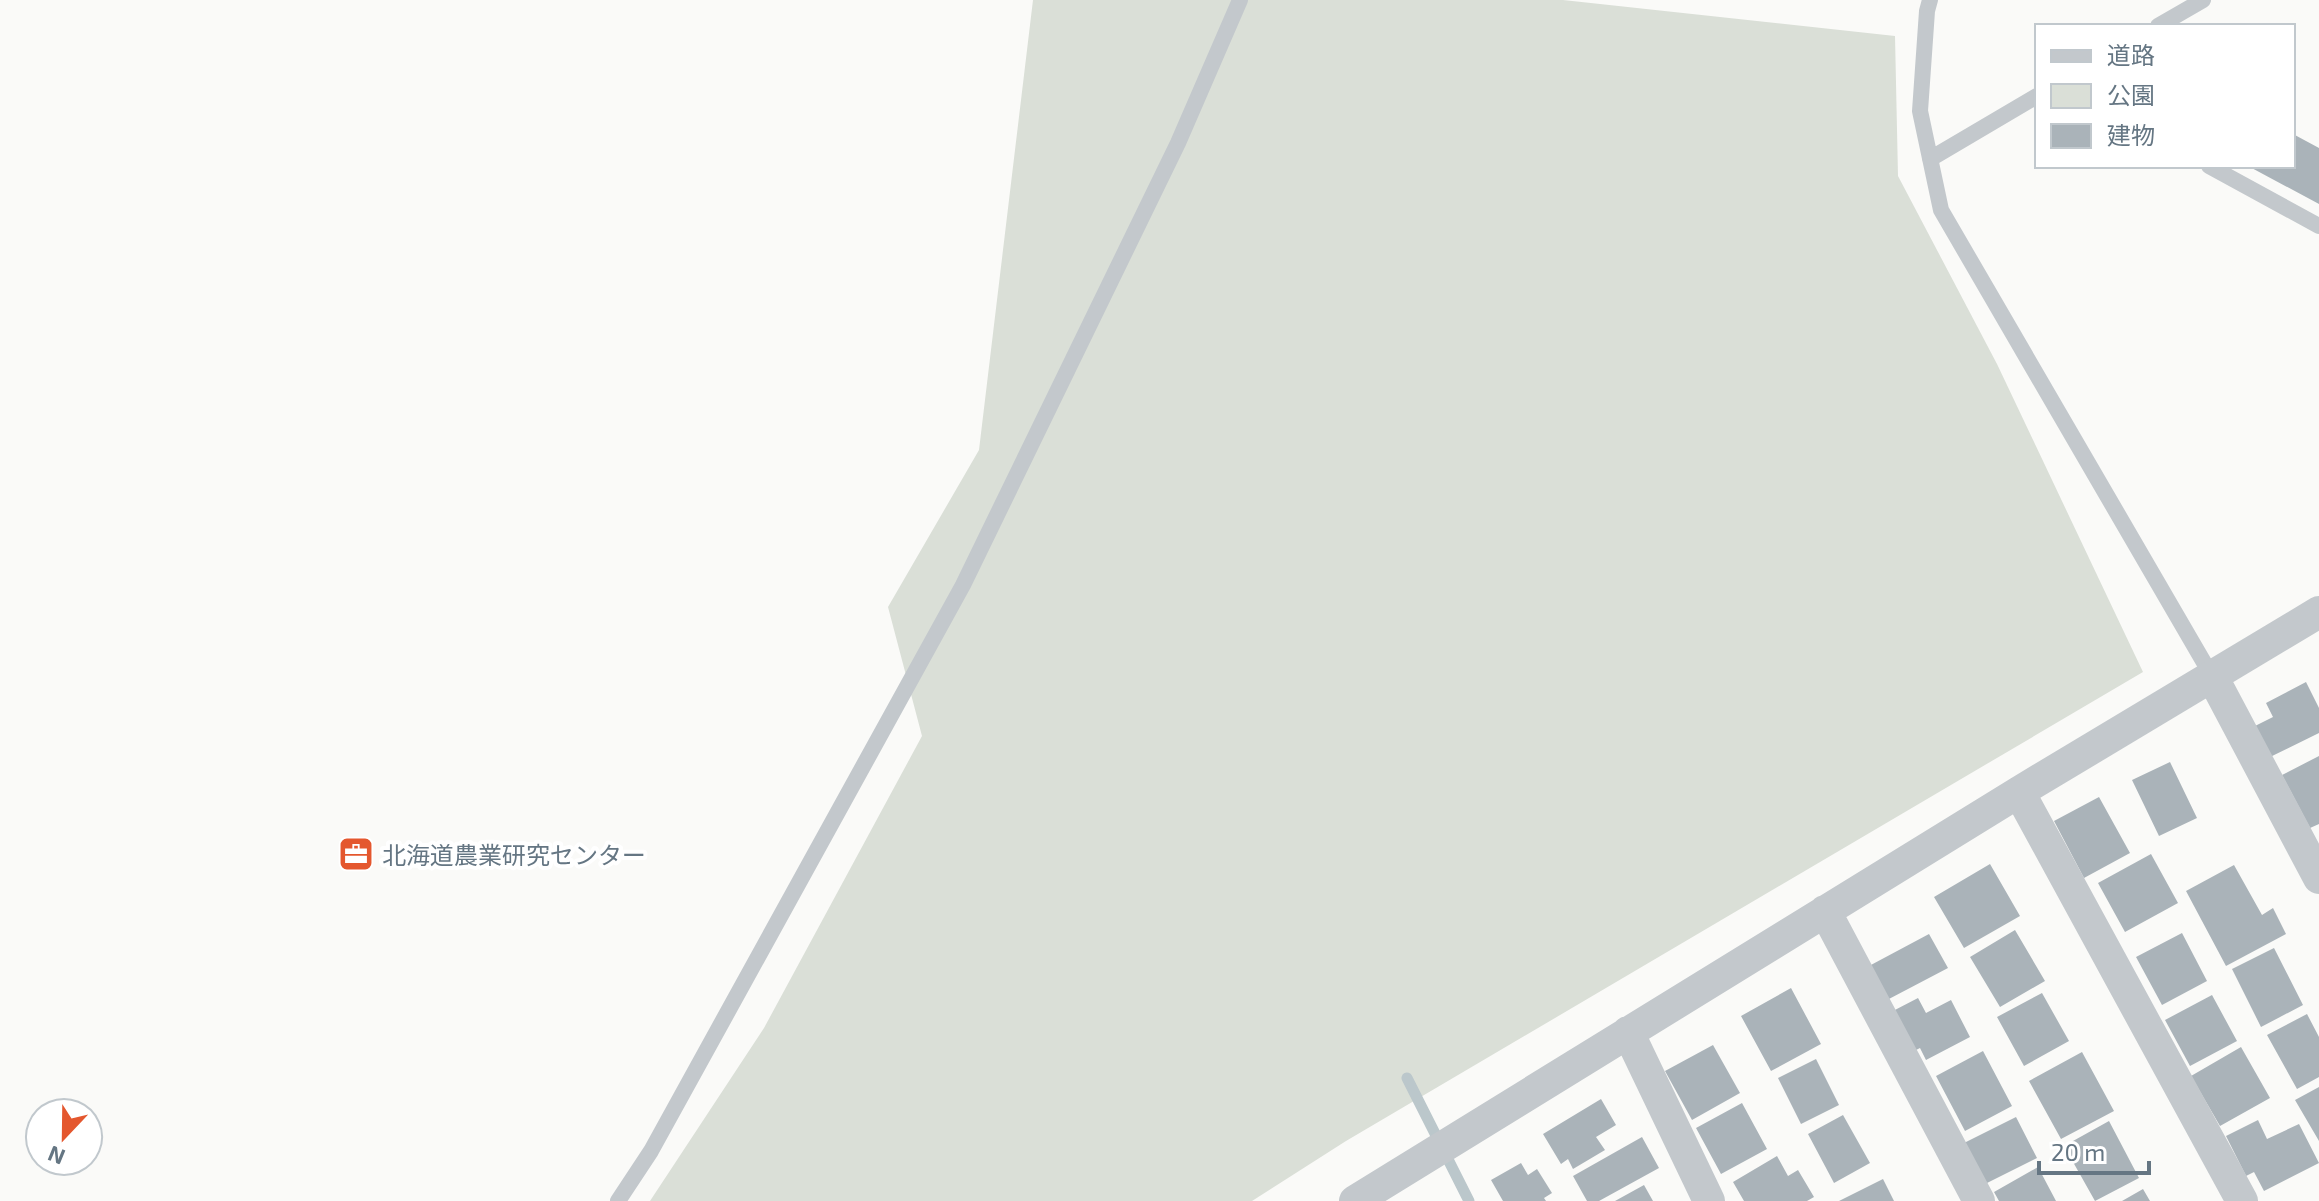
<svg xmlns="http://www.w3.org/2000/svg" width="2319" height="1201" viewBox="0 0 2319 1201" font-family="'Exo 2','Noto Sans JP',sans-serif">
  <rect width="100%" height="100%" fill="#fafaf8"/>
  <path fill="#dadfd7" d="M1033,0h530l332,36 3,140 99,188 146,308 -797,469 -94,60h-602l114,-173 158,-292 -34,-129 91,-157z"/>
  <g fill="none" stroke-linecap="round" stroke-linejoin="round">
    <path stroke="#bbc7cb" stroke-width="11" d="M1407,1078l62,123"/>
  </g>
  <path fill="#aab3b9" d="M2293,134l26,14v56l-71,-38h45z
    M2306,682l13,26v25l-51,25 -15,-31 20,-10 -7,-14z
    M2319,756v68l-9,4 -28,-53z
    M2170,762l27,56 -38,18 -27,-56z
    M2099,797l31,56 -46,25 -30,-57z
    M2151,854l27,49 -53,29 -27,-49z
    M1990,864l30,52 -56,32 -30,-51z
    M2234,865l28,50 11,-7 13,26 -60,32 -40,-75z
    M2015,930l30,51 -45,26 -30,-50z
    M2182,933l25,48 -45,24 -26,-48z
    M1929,934l19,34 -61,32 -18,-34z
    M2274,948l29,57 -42,22 -29,-58z
    M1791,988l30,56 -50,27 -30,-55z
    M2042,993l27,48 -45,25 -27,-49z
    M2212,995l25,46 -47,25 -25,-46z
    M1918,998l8,15 25,-13 19,37 -44,23 -6,-12 -8,4 -21,-40z
    M2307,1014l12,23v40l-22,12 -30,-54z
    M1713,1045l27,48 -48,27 -27,-49z
    M2241,1047l29,51 -50,28 -29,-50z
    M1983,1051l29,55 -47,25 -29,-55z
    M2082,1052l32,59 -53,28 -32,-58z
    M1816,1059l23,46 -38,19 -23,-46z
    M2319,1087v54l-24,-41z
    M1601,1099l15,26 -20,12 9,13 -32,19 -5,-10 -7,5 -18,-30z
    M1742,1103l25,46 -46,25 -25,-46z
    M1843,1115l27,48 -36,20 -26,-49z
    M2016,1117l21,41 -52,26 -21,-41z
    M2258,1120l9,19 32,-15 20,39 -55,28 -10,-19 -8,4 -20,-40z
    M2109,1121l30,57 -44,23 -31,-55z
    M1642,1137l17,31 -60,33h-12l-14,-25z
    M1777,1156l11,20 10,-6 16,27 -7,4h-63l-11,-19z
    M1521,1163l7,12 9,-6 15,24 -8,5 2,3h-43l-12,-21z
    M2038,1167l18,34h-57l-5,-9z
    M1883,1179l11,22h-55z
    M1644,1185l9,16h-38z
    M2143,1189l7,12h-28z"/>
  <g fill="none" stroke-linecap="round" stroke-linejoin="round">
    <path stroke="#c3c8cc" stroke-width="16" d="M1930,0l-3,11 -7,100 21,99 272,468
      M2158,26l45,-26
      M1930,159l107,-63
      M2209,166l110,60
      M618,1201l33,-50 312,-566 215,-442 62,-143"/>
    <path stroke="#c3c8cc" stroke-width="32" d="M2213,678l106,200
      M2019,792l223,409
      M1825,911l154,290
      M1628,1032l81,169
      M1355,1201l664,-409 300,-180"/>
  </g>
  <defs>
    <symbol id="office-square" viewBox="-11 -11 22 22"><rect x="-9" y="-9" width="18" height="18" rx="4" fill="#e4572e" stroke="#fff"/><path d="M-6-3h4V-5.5h4V-3h4V5H-6ZM-1-4.5V-3h2v-1.5ZM-6 0V1H6V0Z" fill="#fff"/></symbol>
  </defs>
  <g fill-rule="evenodd">
    <use href="#office-square" x="336" y="834" width="40" height="40"/>
  </g>
  <g text-anchor="middle" dominant-baseline="central" stroke-width="8" stroke-linejoin="round" paint-order="stroke">
    <g font-size="24" fill="#657683" stroke="#fff" text-anchor="start">
      <text x="382" y="854">北海道農業研究センター</text>
    </g>
  </g>
  <rect x="2035" y="24" width="260" height="144" fill="#ffffff" stroke="#c1c8cd" stroke-width="2"/>
  <rect x="2051" y="50" width="40" height="12" fill="#c3c8cc" stroke="#c1c8cd" stroke-width="2"/>
  <text x="2107" y="64" font-size="24" fill="#657683">道路</text>
  <rect x="2051" y="84" width="40" height="24" fill="#dadfd7" stroke="#c1c8cd" stroke-width="2"/>
  <text x="2107" y="104" font-size="24" fill="#657683">公園</text>
  <rect x="2051" y="124" width="40" height="24" fill="#aab3b9" stroke="#c1c8cd" stroke-width="2"/>
  <text x="2107" y="144" font-size="24" fill="#657683">建物</text>
  <g transform="translate(64 1137) rotate(202)"><circle r="38" fill="#ffffff" stroke="#c1c8cd" stroke-width="2"/>
  <path d="M0-6L14 30L0 20L-14 30Z" fill="#e4572e"/>
  <text y="-12" font-size="22" font-weight="bold" text-anchor="middle" fill="#657683">N</text>
  </g>
  <path d="M2039 1161v12h110v-12" fill="none" stroke="#657683" stroke-width="4"/>
  <text x="2051" y="1161" font-size="24" fill="#657683" stroke="#ffffff" stroke-width="6" paint-order="stroke">20 m</text>
</svg>
